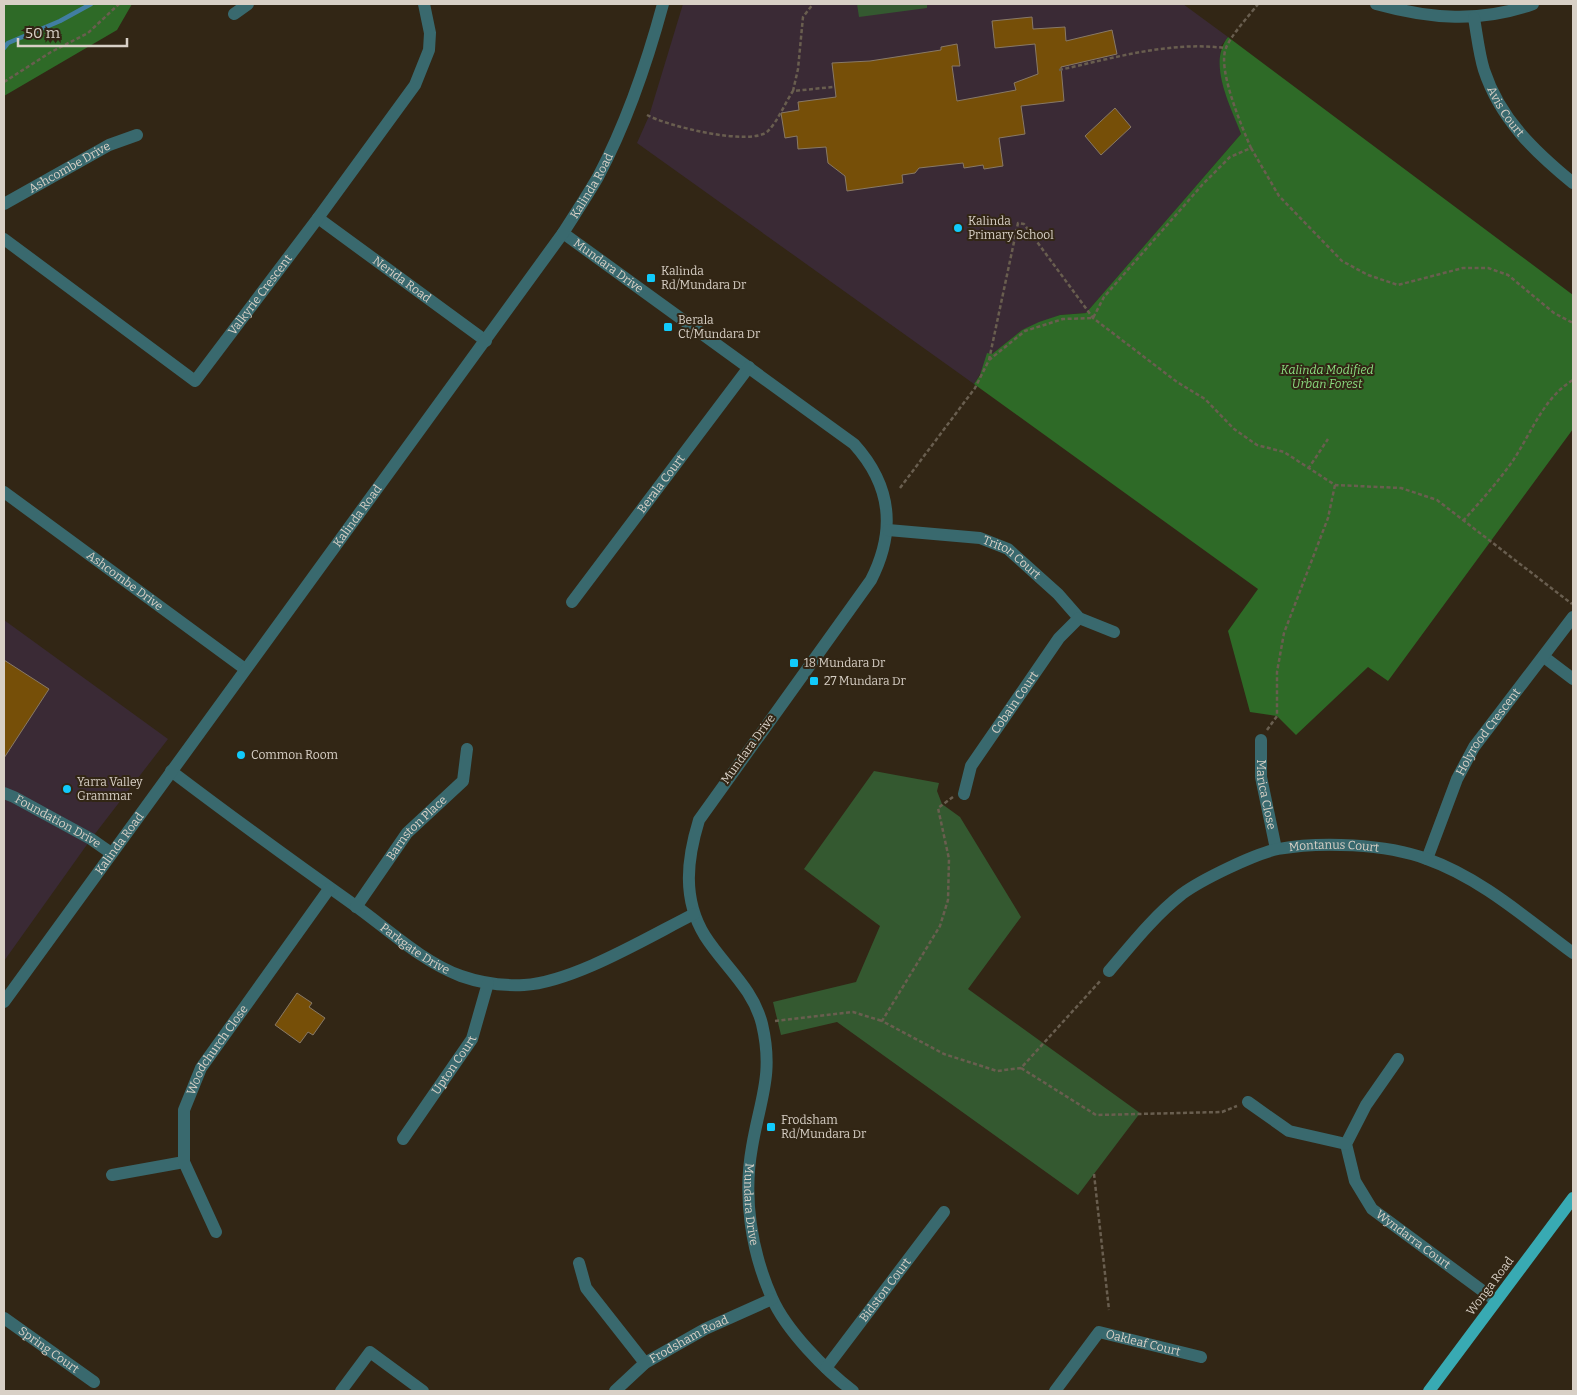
<svg xmlns="http://www.w3.org/2000/svg" width="1577" height="1395" viewBox="0 0 1577 1395" font-family="Bitter,serif">
  <rect width="100%" height="100%" fill="#322615"/>
  <path fill="#3a2a35" d="M683,4h500l45,33 -7,9 -1,14 3,24 18,50 -155,179 -26,2 -38,15 -30,24 -18,30 -337,-241 12,-27z
    M4,620l164,119 -77,100 -87,122z"/>
  <path fill="#345930" d="M857,4h70v4l-68,9z
    M874,771l65,12 -2,8 5,13 18,13 61,100 -53,72 172,124 -62,82 -241,-173 -56,13 -8,-33 83,-20 24,-56 -76,-57z"/>
  <path fill="#2e6a27" d="M4,4h128l-15,26 -113,66z
    M1228,37l345,258v134l-185,252 -20,-14 -72,68 -19,-19 -27,-4 -22,-81 30,-42 -284,-205 6,-9 7,-22 5,1 30,-24 17,-8 21,-7 26,-2 155,-179c-10,-27 -34,-71 -13,-97z"/>
  <g fill="none" stroke-linecap="round" stroke-linejoin="round">
    <path stroke="#417ea2" stroke-width="4.5" d="M4,48l4,-5 52,-22 31,-17"/>
  </g>
  <path fill="#764f08" stroke="#887966" d="M1032,17l1,12 32,-2 1,14 46,-11 5,24 -56,13 3,34 -43,5 4,28 -26,4 4,28 -19,3 -1,-4 -19,3 -1,-5 -44,5 -4,5 -13,2 1,8 -56,8 -2,-15 -17,-13 -2,-16 -28,2 -1,-13 -12,2 -4,-25 18,-3 -1,-8 38,-5 -4,-34 38,-2 71,-11v-3l16,-3 3,22h-8l5,35 59,-11 -2,-7 24,-9 -3,-30 -40,4 -3,-27z
    M1115,108l16,19 -30,28 -16,-19z
    M4,660l45,29 -45,69z
    M297,993l15,10 -3,4 16,11 -12,17 -5,-3 -8,11 -25,-18z"/>
  <g fill="none" stroke-linecap="round" stroke-linejoin="round">
    <path stroke="#695e4f" stroke-width="2.5" stroke-dasharray="4 2.5" stroke-linecap="butt" d="M1059,70c55,-12 110,-29 166,-22
      M4,82l47,-30 37,-19 31,-29
      M793,91l5,-22 5,-52 10,-13
      M647,115c20,11 104,32 121,16 10,-10 17,-28 25,-40l40,-4
      M1251,148l28,48 63,65 26,14 30,10 65,-17h25l20,7 46,38 19,10
      M989,360l29,-137 6,1 69,94 84,64 28,17 29,30 23,16 27,7 51,33 66,3 36,12 135,104
      M1308,469l20,-30
      M900,488l75,-100 14,-28 36,-29 38,-12 30,-1 11,-21 99,-113 27,-27 21,-9c-9,-21 -34,-79 -25,-100 5,-13 23,-32 32,-44
      M1463,521c17,-19 34,-38 49,-59 19,-28 31,-64 61,-82
      M1267,730l10,-14v-44l7,-39 44,-115 7,-33
      M953,797l-15,11 11,51 -1,41 -8,26 -58,95 62,33 53,17 24,-3 80,-88
      M775,1021l78,-9 29,9
      M1021,1068l75,47 126,-3 15,-6
      M1094,1174l15,136"/>
    <g stroke="#39696e" stroke-width="12">
      <path d="M1376,4c54,15 104,19 157,0"/>
      <path d="M234,14l14,-10"/>
      <path id="s1" d="M1474,18c3,17 5,36 10,52 16,49 51,82 89,113"/>
      <path id="s2" d="M4,204l105,-59 28,-10"/>
      <path id="s3" d="M318,218l168,123"/>
      <path id="s4" d="M563,233l291,211c38,42 42,87 17,136l-172,240c-12,39 -17,79 6,116 19,30 48,52 57,88 12,51 -2,75 -10,123 -9,50 -1,104 20,151 14,32 53,72 81,93"/>
      <path id="s5" d="M4,239l191,142 123,-163 97,-133 14,-35 1,-17 -6,-29"/>
      <path id="s6" d="M4,492l241,177"/>
      <path id="s7" d="M888,530l92,8 28,11 50,45 21,24 35,14"/>
      <path id="s8" d="M572,602l177,-235"/>
      <path d="M1544,657l29,22"/>
      <path id="s9" d="M1261,740v37l15,72"/>
      <path id="s10" d="M171,771c62,47 124,92 186,136 33,24 66,55 104,69 20,7 42,10 63,9 50,-3 124,-48 170,-71"/>
      <path id="s11" d="M4,793l10,4 77,42 20,14"/>
      <path id="s12" d="M964,794l7,-28 88,-128 20,-20"/>
      <path id="s13" d="M1427,859l30,-80 17,-32 99,-130"/>
      <path id="s14" d="M356,907l51,-74 56,-52 4,-32"/>
      <path id="s15" d="M1109,971c23,-27 45,-55 73,-77 19,-14 72,-40 96,-45 43,-8 108,-5 149,10 54,19 101,61 146,94"/>
      <path id="s16" d="M4,1002l559,-769c12,-19 24,-37 35,-56 29,-55 49,-114 65,-173"/>
      <path id="s17" d="M1398,1059l-32,46 -20,39 9,37 17,28 123,91"/>
      <path d="M1248,1102l41,29 57,13"/>
      <path id="s18" d="M403,1139l69,-100 16,-56"/>
      <path d="M112,1175l72,-13"/>
      <path id="s19" d="M216,1232l-32,-70v-52l17,-42 128,-179"/>
      <path d="M579,1263l7,25 59,75"/>
      <path id="s20" d="M4,1318l90,64"/>
      <path id="s21" d="M826,1368l118,-156"/>
      <path d="M341,1391l29,-39 53,39"/>
      <path id="s22" d="M615,1391l30,-28 60,-34 67,-30"/>
      <path id="s23" d="M1055,1391l44,-59 102,25"/>
    </g>
    <path stroke="#38aab3" stroke-width="12" d="M1429,1391l144,-193"/>
  </g>
  <g fill="#11cafb" stroke="#322615" stroke-width="2">
    <circle cx="958" cy="228" r="5"/>
    <rect x="646" y="273" width="10" height="10" rx="2.5"/>
    <rect x="663" y="322" width="10" height="10" rx="2.5"/>
    <rect x="789" y="658" width="10" height="10" rx="2.5"/>
    <rect x="809" y="676" width="10" height="10" rx="2.5"/>
    <circle cx="241" cy="755" r="5"/>
    <circle cx="67" cy="789" r="5"/>
    <rect x="766" y="1122" width="10" height="10" rx="2.5"/>
  </g>
  <g text-anchor="middle" dominant-baseline="central" stroke-width="4" stroke-linejoin="round" paint-order="stroke">
    <g font-size="12" fill="#d8d0c6" stroke="#322615">
      <text stroke="none"><textPath href="#s1" startOffset="100">Avis Court</textPath></text>
      <text stroke="none"><textPath href="#s2" startOffset="75">Ashcombe Drive</textPath></text>
      <text stroke="none"><textPath href="#s16" startOffset="1006">Kalinda Road</textPath></text>
      <text stroke="none"><textPath href="#s4" startOffset="56">Mundara Drive</textPath></text>
      <text stroke="none"><textPath href="#s3" startOffset="104">Nerida Road</textPath></text>
      <text stroke="none"><textPath href="#s5" startOffset="346">Valkyrie Crescent</textPath></text>
      <text stroke="none"><textPath href="#s8" startOffset="148">Berala Court</textPath></text>
      <text stroke="none"><textPath href="#s16" startOffset="601">Kalinda Road</textPath></text>
      <text stroke="none"><textPath href="#s7" startOffset="130">Triton Court</textPath></text>
      <text stroke="none"><textPath href="#s6" startOffset="150">Ashcombe Drive</textPath></text>
      <text stroke="none"><textPath href="#s12" startOffset="106">Cobain Court</textPath></text>
      <text stroke="none"><textPath href="#s13" startOffset="142">Holyrood Crescent</textPath></text>
      <text transform="translate(748 749) rotate(-54)">Mundara Drive</text>
      <text stroke="none"><textPath href="#s9" startOffset="55">Marica Close</textPath></text>
      <text stroke="none"><textPath href="#s11" startOffset="61">Foundation Drive</textPath></text>
      <text stroke="none"><textPath href="#s14" startOffset="100">Barnston Place</textPath></text>
      <text stroke="none"><textPath href="#s16" startOffset="196">Kalinda Road</textPath></text>
      <text stroke="none"><textPath href="#s15" startOffset="269">Montanus Court</textPath></text>
      <text stroke="none"><textPath href="#s10" startOffset="302">Parkgate Drive</textPath></text>
      <text stroke="none"><textPath href="#s19" startOffset="198">Woodchurch Close</textPath></text>
      <text stroke="none"><textPath href="#s18" startOffset="90">Upton Court</textPath></text>
      <text stroke="none"><textPath href="#s4" startOffset="1210">Mundara Drive</textPath></text>
      <text stroke="none"><textPath href="#s17" startOffset="222">Wyndarra Court</textPath></text>
      <text transform="translate(1490 1286) rotate(-53)">Wonga Road</text>
      <text stroke="none"><textPath href="#s21" startOffset="98">Bidston Court</textPath></text>
      <text stroke="none"><textPath href="#s22" startOffset="91">Frodsham Road</textPath></text>
      <text stroke="none"><textPath href="#s23" startOffset="119">Oakleaf Court</textPath></text>
      <text stroke="none"><textPath href="#s20" startOffset="55">Spring Court</textPath></text>
    </g>
    <g font-size="12" fill="#d8d0c6" stroke="#322615" text-anchor="start">
      <text x="968" y="221">Kalinda<tspan x="968" dy="14">Primary School</tspan></text>
      <text x="661" y="271">Kalinda<tspan x="661" dy="14">Rd/Mundara Dr</tspan></text>
      <text x="678" y="320">Berala<tspan x="678" dy="14">Ct/Mundara Dr</tspan></text>
      <text x="804" y="663">18 Mundara Dr</text>
      <text x="824" y="681">27 Mundara Dr</text>
      <text x="251" y="755">Common Room</text>
      <text x="77" y="782">Yarra Valley<tspan x="77" dy="14">Grammar</tspan></text>
      <text x="781" y="1120">Frodsham<tspan x="781" dy="14">Rd/Mundara Dr</tspan></text>
    </g>
    <g font-size="12" font-style="italic" fill="#8adb7f" stroke="#322615">
      <text x="1327" y="370">Kalinda Modified<tspan x="1327" dy="14">Urban Forest</tspan></text>
    </g>
  </g>
  <rect width="1577" height="1395" fill="none" stroke="#d8d0c6" stroke-width="10"/>
  <path d="M18 38v8h109v-8" fill="none" stroke="#d8d0c6" stroke-width="2.5"/>
  <text x="25" y="38" font-size="15" fill="#d8d0c6" stroke="#322615" stroke-width="4" paint-order="stroke">50 m</text>
</svg>
